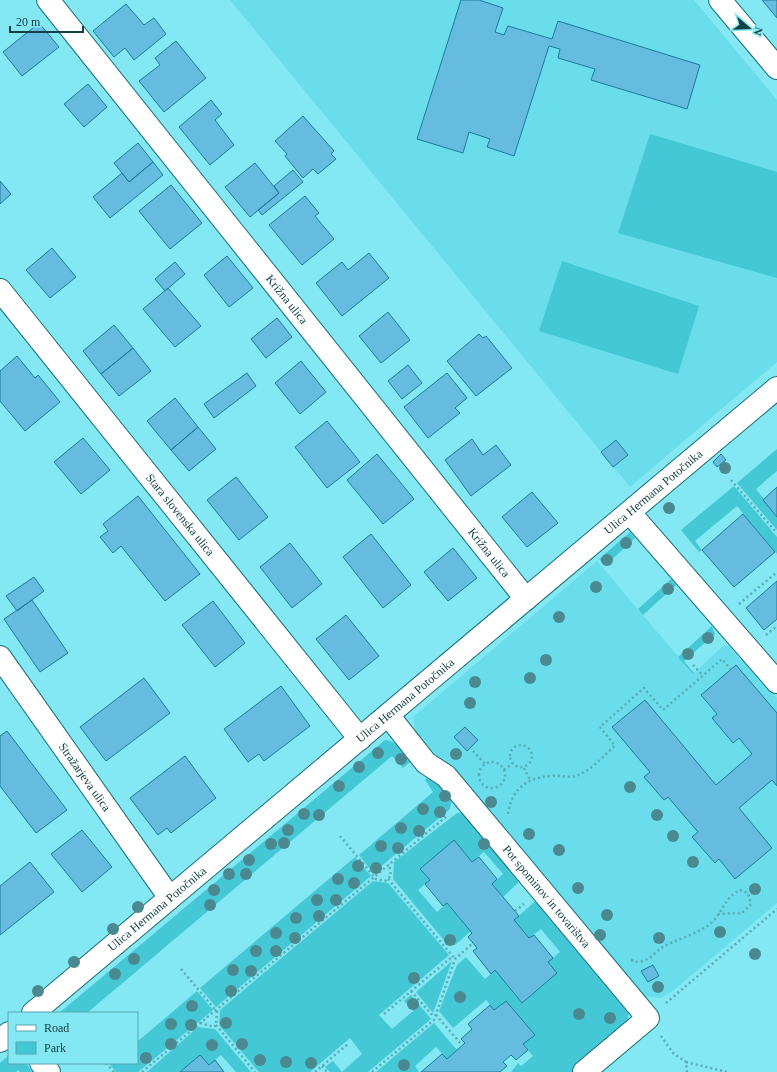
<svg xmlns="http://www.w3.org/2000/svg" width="777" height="1072" viewBox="0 0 777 1072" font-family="Georgia,serif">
  <rect width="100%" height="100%" fill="#83e8f4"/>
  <path fill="#69ddeb" d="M230,0h464l83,100v262l-147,125z
    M597,561l96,113 31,-29 5,1 12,15 6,1 30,36v205l-103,87 -13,8 -21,-2 -225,-266 -1,-7 -1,-6z"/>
  <path fill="#45c8d6" d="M650,134l127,38v106l-159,-45z
    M562,261l137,45 -21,68 -139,-43z
    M777,449v22l-21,18 8,10 -1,1 14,17v13l-40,-47z
    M734,486l43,51v17l-40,-48 -42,35 7,9 -3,2 -18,-22z
    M630,532l5,6 -30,28 -6,-7z
    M671,579l5,6 -33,30 -5,-6z
    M712,626l3,8 -31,27 10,12 -1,1 -15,-17z
    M385,740c13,1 19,12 25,22l-7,6 -11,-12 -305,257h-28z
    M429,776l24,16 -3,17 -77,64 -14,-18 74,-63 -8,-12z
    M457,813l14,1 48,58 -1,11 -15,14 -11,-13 11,-10 -19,-22 -12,10 -18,-21 -34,28 10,11 -12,10 19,22 10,-9 24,28 -16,14h-7l-55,-66 1,-17z
    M355,857l16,19 -155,131 -16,-19z
    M373,881l15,2 61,72 -70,60 13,14 21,-18 -9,-10 7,-6 20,24 -63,53h-38l-5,-5 8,-6 9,11 20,-18 -12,-16 -40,34h-51l-40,-47 1,-15z
    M540,897l89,114 -2,13 -50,48h-66l7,-9 3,3 12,-10 -10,-12 12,-9 -29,-34 -12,9 -8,-10 -33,28 -14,-17 18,-46 9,-8 19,22 10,-9 27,33 35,-30 -9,-11 12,-10 -19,-23 -12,9 -15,-18z
    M452,961l-19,52 -17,-21z
    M197,991l16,19 -75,62h-22l-7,-9h28v-21z
    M434,1023l23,27 -10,9 -11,-12 -21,19 4,6h-43z
    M198,1027l17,2 36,43h-15l-15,-17 -12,10 -9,-10 -20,17h-33z
    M9,1055v8h17l6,9h-12l-2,-2 -2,2h-16v-9z"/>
  <path fill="#66bcde" stroke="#1b7b9b" d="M461,0h18l24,8 -8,24 9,3 4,-9 44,13 6,-18 142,44 -13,44 -96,-29 4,-11 -37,-11 2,-9 -11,-3 -35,110 -27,-9 3,-8 -21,-7 -6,21 -46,-14z
    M762,0h15v18z
    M126,4l18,21 10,-7 12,16 -32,26 -9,-12 -11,9 -21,-26z
    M39,23l20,24 -37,29 -19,-24z
    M176,41l30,37 -42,34 -25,-31 21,-16 -5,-7z
    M88,84l19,23 -23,20 -20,-23z
    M211,100l11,14 -7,6 19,25 -24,20 -31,-38z
    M303,116l31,35 -3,3 5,5 -18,15 -5,-5 -10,9 -18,-22 2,-2 -12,-13z
    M138,143l15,19 -24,20 -15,-19z
    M153,162l10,13 -53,43 -17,-21 29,-24 7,9z
    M255,163l24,30 -29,24 -25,-30z
    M293,170l10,12 -41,33 -4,-5 21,-17 -5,-7z
    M0,181l11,13 -11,10z
    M171,185l31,38 -32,26 -31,-38z
    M305,196l14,17 -4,3 19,23 -32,26 -33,-40z
    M52,248l24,29 -26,21 -24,-28z
    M369,253l20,25 -47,38 -26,-33 26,-21 6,8z
    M227,256l26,32 -24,19 -25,-32z
    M175,262l10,12 -20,17 -10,-12z
    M168,288l33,38 -26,21 -32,-38z
    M388,312l22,28 -29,23 -22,-27z
    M277,318l15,19 -26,21 -15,-19z
    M114,325l19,23 -32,26 -18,-23z
    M479,334l4,4 3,-2 26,32 -36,28 -29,-35z
    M133,348l18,23 -32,25 -18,-22z
    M17,356l18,22 3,-3 22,27 -35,29 -25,-30v-30z
    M301,361l25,31 -26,22 -25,-31z
    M408,365l14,18 -20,16 -14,-18z
    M247,373l9,13 -42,32 -10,-14z
    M447,373l20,25 -12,10 5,5 -32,25 -24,-31z
    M175,398l23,29 -27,23 -24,-29z
    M327,421l33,41 -33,26 -32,-41z
    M198,427l18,22 -27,22 -18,-21z
    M83,438l27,32 -29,24 -27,-32z
    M472,439l11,16 13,-10 15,20 -40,31 -26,-36z
    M616,440l12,15 -15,12 -12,-15z
    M377,454l37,45 -31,25 -36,-44z
    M721,454l5,6 -9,7 -4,-5z
    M236,477l32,40 -29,23 -32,-40z
    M777,487v30l-14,-17z
    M532,492l26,31 -31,24 -25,-30z
    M138,496l62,78 -35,27 -44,-55 -8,7 -13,-16 8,-6 -5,-7z
    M743,514l32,38 -41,35 -32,-37z
    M371,534l40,51 -28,23 -40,-51z
    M290,543l32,41 -30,24 -32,-41z
    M453,548l24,30 -29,23 -24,-29z
    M34,577l10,14 -27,20 -11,-15z
    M777,581v38l-13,11 -18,-22z
    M32,600l36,53 -28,19 -36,-53z
    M213,601l32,42 -30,24 -33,-42z
    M346,615l33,41 -30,24 -33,-41z
    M736,665l41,48v73l-5,-6 -33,28 33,40 -37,31 -16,-20 -4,4 -23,-26 6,-5 -30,-35 -4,3 -20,-23 6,-5 -38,-45 33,-27 71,85 36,-31 -13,-16 -6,5 -21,-25 5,-4 -16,-19z
    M144,678l26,35 -64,48 -26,-34z
    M281,686l29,40 -46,35 -5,-7 -11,8 -24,-33z
    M465,727l13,13 -11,11 -13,-14z
    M7,731l60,79 -31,23 -36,-47v-50z
    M185,756l31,42 -45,35 -4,-5 -9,7 -28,-37z
    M82,830l30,37 -30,25 -31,-38z
    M454,840l18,22 7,-5 18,22 -5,5 27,32 -5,4 15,18 5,-3 19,23 -5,4 9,11 -35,30 -27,-33 -4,4 -18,-23 4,-3 -9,-11 4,-4 -25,-30 -4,3 -18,-22 5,-4 -10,-11z
    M30,862l24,30 -54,43v-49z
    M653,965l6,11 -11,6 -7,-11z
    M506,1001l29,34 -12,9 5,6 -12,10 -5,-5 -8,7 4,4 -7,6h-79l21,-18 5,5 18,-16 -4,-4 11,-10 -4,-5 22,-19 4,5z
    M200,1055l9,10 6,-5 9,12h-44z"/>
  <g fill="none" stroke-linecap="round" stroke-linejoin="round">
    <defs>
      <g id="minor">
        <path id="s1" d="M48,0l478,599"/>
        <path d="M720,0l57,68"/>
        <path id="s2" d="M0,290l360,449"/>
        <path d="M630,513l147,169"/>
        <path id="s3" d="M0,657l170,241"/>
        <path id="s4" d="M388,715l38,48 20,13 202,242 -64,54"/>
        <path id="s5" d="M33,1013l744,-625"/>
        <path d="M0,1041l9,-8"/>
        <path d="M41,1063l8,9"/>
      </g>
    </defs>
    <use href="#minor" stroke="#196e77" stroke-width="24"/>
    <path stroke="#5aabb4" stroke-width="2.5" stroke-dasharray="2 3" stroke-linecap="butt" d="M731,480l46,53
      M739,604l38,-32
      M766,635l11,-9
      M693,665l10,11
      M510 756a11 11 0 1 1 22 0a11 11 0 1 1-22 0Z
      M473,751l12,13
      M479 775a13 13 0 1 1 26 0a13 13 0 1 1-26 0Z
      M524,768l6,12
      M504,770l8,-6
      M508,814c3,-24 19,-37 43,-38 9,-1 17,2 25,0 15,-5 27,-20 39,-30l-15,-19 44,-39 19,22 59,-51 9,11
      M340,836l36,43 9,2 6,-5 -2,-12
      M388,879l67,80
      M515,911l9,-7
      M631,960c5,2 8,2 12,1 9,-3 13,-10 20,-14 16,-9 36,-13 49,-25 12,-11 12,-24 28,-32l8,3 3,11 -9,9 -25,1
      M181,969l36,43 -1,13
      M411,991l23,26
      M666,1003l111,-94
      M384,1014l69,-58
      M436,1015l26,30
      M200,1023l14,4 2,-2
      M216,1025l39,47
      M661,1036l12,17 13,9 1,10
      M686,1062l41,10
      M106,1063l8,9
      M322,1066l5,6
      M142,1072l306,-257
      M315,1072l33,-28
      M372,1072l62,-52 21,-61 18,-16"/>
    <use href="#minor" stroke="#fff" stroke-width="22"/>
  </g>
  <g fill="#4b8990">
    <circle cx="725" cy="468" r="6"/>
    <circle cx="669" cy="508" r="6"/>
    <circle cx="626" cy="543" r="6"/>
    <circle cx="607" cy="560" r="6"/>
    <circle cx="596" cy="587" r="6"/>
    <circle cx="668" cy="589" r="6"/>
    <circle cx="559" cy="617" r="6"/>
    <circle cx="708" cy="638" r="6"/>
    <circle cx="688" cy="654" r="6"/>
    <circle cx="546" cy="660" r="6"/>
    <circle cx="530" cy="678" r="6"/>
    <circle cx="475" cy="682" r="6"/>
    <circle cx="470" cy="703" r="6"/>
    <circle cx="378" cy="753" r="6"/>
    <circle cx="456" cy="754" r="6"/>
    <circle cx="401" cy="759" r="6"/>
    <circle cx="359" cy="767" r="6"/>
    <circle cx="339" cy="786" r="6"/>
    <circle cx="630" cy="787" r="6"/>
    <circle cx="445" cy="796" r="6"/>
    <circle cx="491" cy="802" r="6"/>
    <circle cx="423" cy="809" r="6"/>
    <circle cx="440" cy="812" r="6"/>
    <circle cx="304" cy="814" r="6"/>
    <circle cx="319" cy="815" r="6"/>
    <circle cx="657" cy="815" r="6"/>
    <circle cx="401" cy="828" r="6"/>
    <circle cx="288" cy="830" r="6"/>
    <circle cx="419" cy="831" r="6"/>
    <circle cx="529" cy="834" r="6"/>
    <circle cx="673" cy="836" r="6"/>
    <circle cx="284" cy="843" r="6"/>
    <circle cx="271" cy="844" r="6"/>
    <circle cx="484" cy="844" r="6"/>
    <circle cx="381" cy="846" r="6"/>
    <circle cx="398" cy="848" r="6"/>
    <circle cx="559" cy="850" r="6"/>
    <circle cx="249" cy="860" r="6"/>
    <circle cx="693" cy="862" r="6"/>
    <circle cx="358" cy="866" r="6"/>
    <circle cx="376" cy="868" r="6"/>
    <circle cx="229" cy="874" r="6"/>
    <circle cx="246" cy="874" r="6"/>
    <circle cx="338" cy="879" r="6"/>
    <circle cx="354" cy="883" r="6"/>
    <circle cx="578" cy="888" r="6"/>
    <circle cx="755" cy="889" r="6"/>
    <circle cx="214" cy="890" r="6"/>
    <circle cx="317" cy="900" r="6"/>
    <circle cx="336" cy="900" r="6"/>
    <circle cx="210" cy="905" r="6"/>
    <circle cx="138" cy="907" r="6"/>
    <circle cx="607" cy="915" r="6"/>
    <circle cx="319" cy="916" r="6"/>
    <circle cx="296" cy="918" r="6"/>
    <circle cx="113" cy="929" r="6"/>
    <circle cx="720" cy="932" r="6"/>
    <circle cx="276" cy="933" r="6"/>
    <circle cx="600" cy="935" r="6"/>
    <circle cx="295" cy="938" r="6"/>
    <circle cx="659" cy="938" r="6"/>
    <circle cx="450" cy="940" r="6"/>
    <circle cx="256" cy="951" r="6"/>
    <circle cx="276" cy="951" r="6"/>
    <circle cx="755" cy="954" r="6"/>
    <circle cx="134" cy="959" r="6"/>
    <circle cx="74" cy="962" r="6"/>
    <circle cx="233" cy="970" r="6"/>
    <circle cx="251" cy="971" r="6"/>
    <circle cx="115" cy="974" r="6"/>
    <circle cx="414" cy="978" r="6"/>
    <circle cx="658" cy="987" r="6"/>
    <circle cx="38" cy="991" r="6"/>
    <circle cx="231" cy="991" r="6"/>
    <circle cx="460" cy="997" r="6"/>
    <circle cx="413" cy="1004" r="6"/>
    <circle cx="192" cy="1006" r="6"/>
    <circle cx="579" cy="1014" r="6"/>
    <circle cx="610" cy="1018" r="6"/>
    <circle cx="226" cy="1023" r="6"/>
    <circle cx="171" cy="1024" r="6"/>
    <circle cx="191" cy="1025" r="6"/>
    <circle cx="171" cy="1044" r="6"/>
    <circle cx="242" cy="1044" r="6"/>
    <circle cx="212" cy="1045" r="6"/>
    <circle cx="146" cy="1058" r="6"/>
    <circle cx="260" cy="1060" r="6"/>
    <circle cx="286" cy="1062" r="6"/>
    <circle cx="311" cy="1063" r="6"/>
    <circle cx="404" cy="1065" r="6"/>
  </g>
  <g text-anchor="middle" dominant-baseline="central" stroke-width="3" stroke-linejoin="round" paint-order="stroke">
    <g font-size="12" fill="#134045" stroke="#83e8f4">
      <text stroke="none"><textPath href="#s1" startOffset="383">Križna ulica</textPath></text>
      <text stroke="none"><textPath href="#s5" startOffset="810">Ulica Hermana Potočnika</textPath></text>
      <text stroke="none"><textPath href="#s2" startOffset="288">Stara slovenska ulica</textPath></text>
      <text stroke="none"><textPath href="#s1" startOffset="707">Križna ulica</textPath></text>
      <text stroke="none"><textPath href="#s5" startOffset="486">Ulica Hermana Potočnika</textPath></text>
      <text stroke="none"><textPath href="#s3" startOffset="147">Stražarjeva ulica</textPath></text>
      <text stroke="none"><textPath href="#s4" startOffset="242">Pot spominov in tovarištva</textPath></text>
      <text stroke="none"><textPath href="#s5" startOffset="162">Ulica Hermana Potočnika</textPath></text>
    </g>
  </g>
  <rect x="8" y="1012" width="130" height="52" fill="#83e8f4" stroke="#56a5ae"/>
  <rect x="16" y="1025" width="20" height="6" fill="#ffffff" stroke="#56a5ae"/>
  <text x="44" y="1032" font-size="12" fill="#134045">Road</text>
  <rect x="16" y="1042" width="20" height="12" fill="#45c8d6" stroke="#56a5ae"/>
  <text x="44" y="1052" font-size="12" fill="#134045">Park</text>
  <g transform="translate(749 28) rotate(109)" stroke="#83e8f4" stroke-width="3" paint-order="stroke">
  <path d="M0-3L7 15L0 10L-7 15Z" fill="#134045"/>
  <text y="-6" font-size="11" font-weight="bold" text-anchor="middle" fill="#134045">N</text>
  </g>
  <path d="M10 26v6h73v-6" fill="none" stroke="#134045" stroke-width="2"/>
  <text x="16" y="26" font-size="12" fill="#134045" stroke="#83e8f4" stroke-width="3" paint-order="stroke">20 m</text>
</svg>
